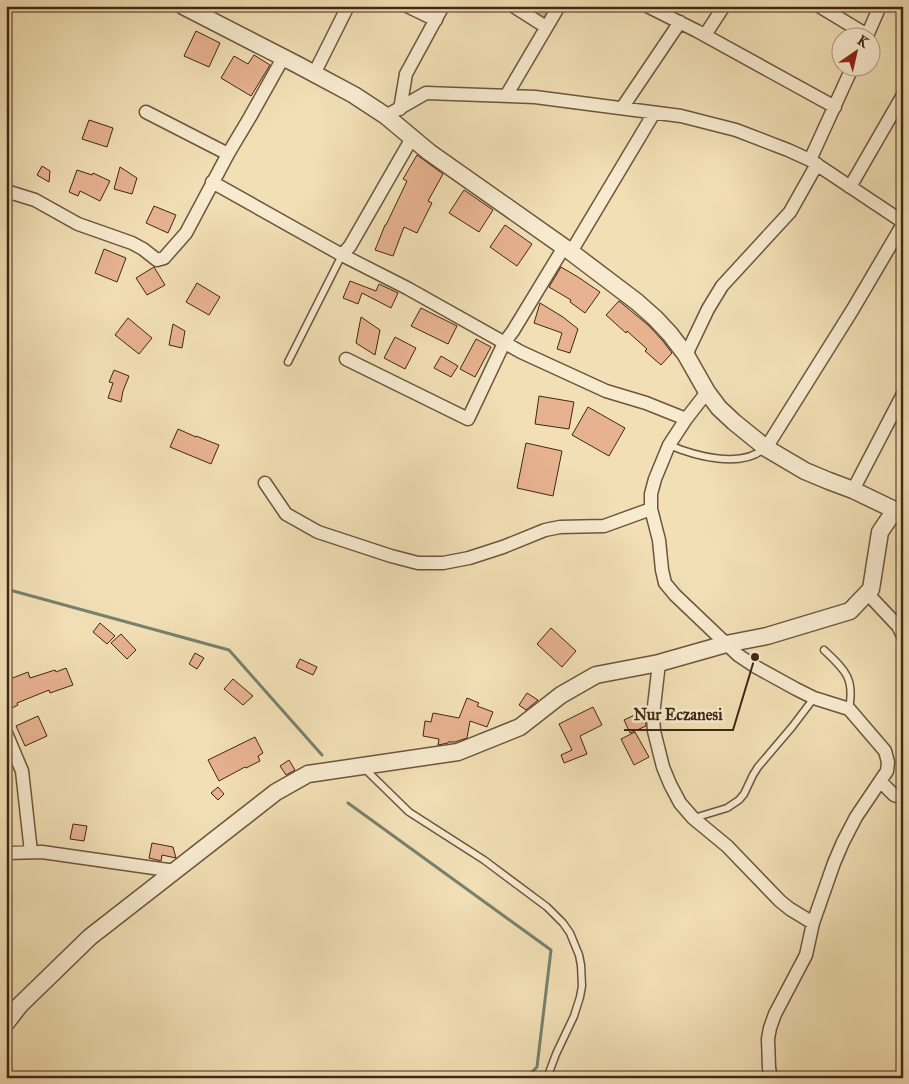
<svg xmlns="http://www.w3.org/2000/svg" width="909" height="1084" viewBox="0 0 909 1084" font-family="'IM FELL Great Primer',serif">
  <rect width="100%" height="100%" fill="#f2dfb5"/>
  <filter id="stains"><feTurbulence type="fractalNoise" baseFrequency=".004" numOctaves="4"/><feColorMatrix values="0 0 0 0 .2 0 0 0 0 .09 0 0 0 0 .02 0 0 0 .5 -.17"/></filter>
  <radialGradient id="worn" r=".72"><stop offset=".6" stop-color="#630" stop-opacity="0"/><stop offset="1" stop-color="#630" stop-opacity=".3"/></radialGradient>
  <path fill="#b9c28e" stroke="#7c7452" d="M524,6h27l-8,13z"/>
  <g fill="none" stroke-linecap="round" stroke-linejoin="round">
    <path stroke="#77816d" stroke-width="3" d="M6,589l223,61 93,105
      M348,803l203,147 -14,117 -11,11"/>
  </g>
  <path fill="#e7b290" stroke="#402715" d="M196,31l24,12 -11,24 -25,-11z
    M254,55l16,10 -19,31 -30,-18 13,-22 14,8z
    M89,120l24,8 -6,19 -25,-8z
    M417,155l26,19 -15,27 4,2 -15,30 -13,-6 -11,29 -18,-6 10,-25h1l21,-44 -4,-2z
    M42,166l8,5 -1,11 -12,-7z
    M120,167l17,11 -5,16 -18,-5z
    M77,170l15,5 1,-2 17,8 -10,20 -20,-10 -2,5 -9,-4z
    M464,190l29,20 -14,22 -30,-19z
    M154,206l22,9 -8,18 -22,-10z
    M505,225l27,19 -15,22 -27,-19z
    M104,249l22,9 -9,24 -22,-9z
    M154,267l11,18 -18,10 -11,-17z
    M561,267l17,10 22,15 -15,21 -15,-11 1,-2 -22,-13z
    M350,281l26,10 3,-7 19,9 -7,15 -29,-15 -4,11 -15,-6z
    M197,283l23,14 -11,18 -23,-13z
    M619,301l29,24 14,15 10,13 -11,12 -16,-14 2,-2 -20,-18 -1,2 -20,-18z
    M540,303l23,14 15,12 -8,24 -13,-4 5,-16 -28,-10z
    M421,308l36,18 -9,18 -37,-18z
    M361,317l19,13 -5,25 -19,-12z
    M128,318l24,20 -13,16 -24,-19z
    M173,324l12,7 -3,17 -13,-3z
    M395,337l21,11 -11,21 -21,-11z
    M476,339l15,8 -16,30 -15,-8z
    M441,356l17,10 -7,11 -17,-9z
    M114,370l15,6 -6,15 -2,11 -13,-4 5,-15 -4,-1z
    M539,396l35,6 -5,27 -34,-5z
    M588,407l37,21 -16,28 -37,-21z
    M178,429l18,8v-1l23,9 -8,19 -41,-17z
    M526,443l36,8 -9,45 -36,-8z
    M100,623l15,13 -8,8 -14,-12z
    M551,628l25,23 -14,16 -25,-23z
    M121,634l15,16 -9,9 -16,-16z
    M195,653l9,5 -7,11 -8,-5z
    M300,659l17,8 -4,8 -17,-8z
    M66,668l7,17 -23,8 -1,-3 -32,13 1,2 -12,6v-27l5,-3 -1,-2 18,-7 2,6 25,-8 1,2z
    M233,679l20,17 -10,9 -19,-16z
    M527,693l11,7 -12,10 -7,-5z
    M467,698l12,5 -2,3 16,6 -6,15 -17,-6 -3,17 -12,4h-7v1l-10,2 1,-6 -16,-3 2,-15 6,1 2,-9 26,5z
    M593,707l9,18 -22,11 7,18 -23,9 -3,-8 11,-5 -13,-26z
    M643,711l2,5 1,10 -16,7 -6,-13z
    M38,716l9,20 -22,10 -9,-20z
    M635,732l14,25 -15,8 -13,-26z
    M255,737l8,16 -5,3 2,5 -14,7 -1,-1 -26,14 -11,-21z
    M289,760l6,10 -9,5 -6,-9z
    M218,787l6,7 -6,6 -7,-7z
    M73,824l14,2 -3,15 -14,-2z
    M152,843l21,4 3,11 -14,-3 -1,6 -12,-3z"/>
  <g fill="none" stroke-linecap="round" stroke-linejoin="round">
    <defs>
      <path id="service" d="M288,362l54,-107
        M669,445c26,11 72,24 96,3
        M824,650c21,20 31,28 25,59
        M364,768l45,44 75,48 63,47 16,16 7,10 9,22 2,10 1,21 -2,11 -6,19 -18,38 -9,24
        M694,818l33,-10 12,-8 5,-6 9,-19 5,-8 34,-40 22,-29"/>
      <path id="minor" d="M407,6l29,14
        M513,6l33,21
        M647,6l50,25 138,76
        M819,6l48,29
        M705,35l19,-29
        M866,38l14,-32
        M314,74l34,-68
        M506,96l53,-90
        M622,108l58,-86
        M400,109l6,-35 37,-68
        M146,112l82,42
        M386,116l40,-23 109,4 146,19 55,14 52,20 22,10 93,62
        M412,138l-62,108 -8,9 65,33 114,64 85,39 40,12 40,16 21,-27
        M810,160l42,-92
        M212,182l130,73
        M850,187l53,-92
        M6,191l29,9 43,24 54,19 11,6 14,11 7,-2 22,-25 42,-79 22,-37 33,-59
        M571,252l83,-139
        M686,355l22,-46 14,-23 68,-74 27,-48
        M346,359l122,60 36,-76 9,-12 51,-84
        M686,419l-17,26 -14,34 -4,15v15l8,31 3,30 3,13 10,12 63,60 18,12 40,22 18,9 35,11 36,42 3,11 -1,9 -31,46 -13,25 -9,21 -21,60 -7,32 -31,59 -5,14 -2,11 1,29 2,10
        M766,448l87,-139 50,-85
        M265,483l21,31 32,18 73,24 27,7h25l26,-5 34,-11 42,-17 15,-3 44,-1 47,-17
        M853,490l50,-96
        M867,593l31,33 5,10
        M659,663l-6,52 1,16 9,36 7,17 10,19 13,15 34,28 53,55 10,8 23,14
        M6,733l16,38 9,81
        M881,782l13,13 9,3
        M6,853l36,-1 133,19"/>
      <path id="tertiary" d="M183,6l115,59 56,30 32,21 43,36 142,100 66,50 18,16 15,16 16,21 21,37 12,16 15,14 32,26 39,23 24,10 24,9 50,24
        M6,1023l14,-18 70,-68 186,-145 32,-18 150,-22 62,-25 41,-32 35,-20 63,-12 67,-19 41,-8 83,-25 21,-22 9,-57 15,-22"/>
    </defs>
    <use href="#service" stroke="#6c553d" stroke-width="9"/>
    <use href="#minor" stroke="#6c553d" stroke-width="15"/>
    <use href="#tertiary" stroke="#6c553d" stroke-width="19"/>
    <use href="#service" stroke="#f7eacf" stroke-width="6"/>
    <use href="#minor" stroke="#f7eacf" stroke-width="12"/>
    <use href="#tertiary" stroke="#f7eacf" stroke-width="16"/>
  </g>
  <path fill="none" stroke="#402715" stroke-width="2" d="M755 657L733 730H624"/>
  <circle fill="#402715" stroke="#f7eacf" stroke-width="2" cx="755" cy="657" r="5"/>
  <g font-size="16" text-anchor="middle" font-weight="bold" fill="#402715" stroke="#f7eacf" stroke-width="5" stroke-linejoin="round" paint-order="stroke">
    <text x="678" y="720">Nur Eczanesi</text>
  </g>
  <rect width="909" height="1084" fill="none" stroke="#f2dfb5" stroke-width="25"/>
  <rect x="8" y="8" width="894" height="1069" fill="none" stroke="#402715" stroke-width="2.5"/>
  <rect x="12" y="12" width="884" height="1059" fill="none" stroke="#402715"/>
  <g transform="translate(856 52) rotate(34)"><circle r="24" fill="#f7eacf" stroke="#ae9c85"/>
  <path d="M0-4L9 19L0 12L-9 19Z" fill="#8f2418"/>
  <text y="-8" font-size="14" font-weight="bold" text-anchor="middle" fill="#402715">K</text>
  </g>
  <rect width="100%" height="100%" filter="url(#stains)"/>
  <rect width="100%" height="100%" fill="url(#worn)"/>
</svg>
